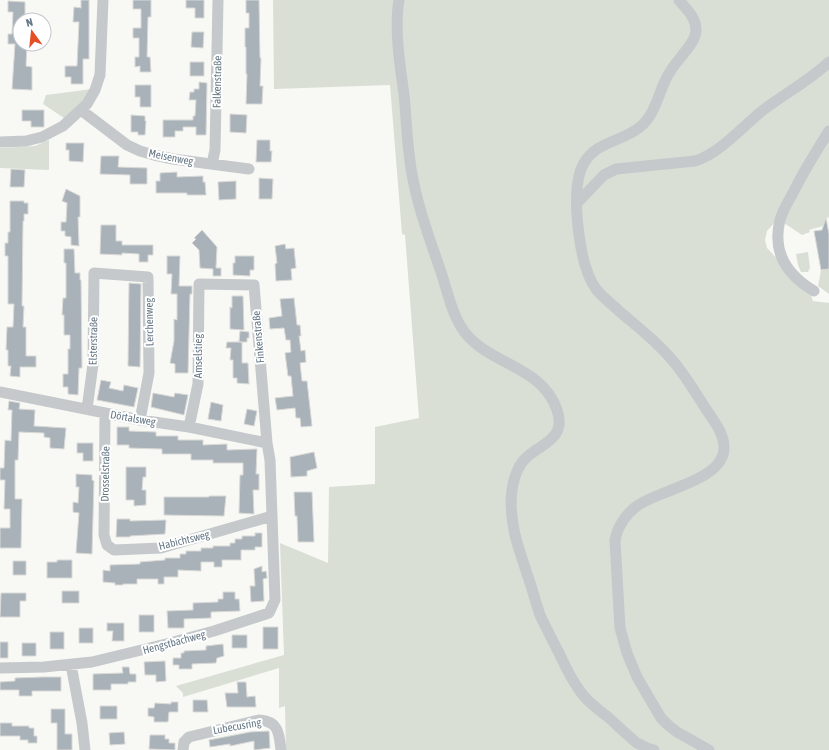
<svg xmlns="http://www.w3.org/2000/svg" width="829" height="750" viewBox="0 0 829 750" font-family="'Asap Condensed',sans-serif">
  <rect width="100%" height="100%" fill="#f8f8f5"/>
  <path fill="#d9dfd5" d="M273,0h556v218l-2,-1 -4,9 -14,4 1,2 -8,3 -24,-16 -11,12 -2,9 2,8 44,47 2,6 16,2v447h-543l-1,-44 -6,2v-40l-96,29v-4l-7,-7 108,-31 -4,-112 48,20 1,-76 46,-3v-57l44,-9 -14,-183 -3,-1 -12,-149 -116,4z
    M92,89l-11,15 -17,14 -21,-14 3,-9z
    M49,140v30l-49,-2v-20l35,-2z
    M808,252l2,16 -2,4h-7l-3,-7 -2,-11z
    M829,269v25l-11,-8 3,-16z"/>
  <path fill="#a9b2b8" stroke="#d9d9d7" d="M81,0h8v59h-6v25h-12v-7h-6v-11h12l2,-44h-6l1,-15 7,1z
    M133,0h18v17h-3l-1,40h3l1,15h-11v-6l-5,1v-10h4v-19h-6v-10h8v-19h-8z
    M186,0h18v18h-9v-10h-9z
    M246,0h13l1,58h1l-1,28h3l-1,18h-16l1,-30h-1v-27h-1v-19h4v-15h-3z
    M8,1l17,1v18h-5v24h7l-1,22 6,1v23l-20,-1 3,-45h-7v-10h4l1,-22h-5z
    M192,32h12l-1,16 -12,-1z
    M190,62h14v14h-14z
    M199,82l8,1 -1,52h-10v-8h-13v4h-8v6h-12v-17h30v-4h2l1,-16h-7l1,-8h4v-3h5z
    M135,85h16v22h-11v-10h-5z
    M22,110h22v17h-13v-6h-9z
    M230,114l17,1 -1,18 -16,-1z
    M131,115l14,1v5h1l-1,14h-7v-3h-7z
    M257,140h13v11h2l-1,11h-15z
    M66,143h18l-1,19 -14,-1v-11h-3z
    M101,156h18l-1,11 29,1v16h-17v-9l-30,-1z
    M11,169l14,1 -1,17h-14z
    M177,172v5l26,-1v6h2l1,13h-19v-2h-31v-12h4v-8z
    M259,178l14,1 -1,20h-13z
    M236,181v18l-17,1 -1,-18z
    M66,189l14,7v21h-2l1,29 -8,-1v-8l-6,-1v-5h-4v-9h5l1,-19 -5,-2z
    M10,201h14v2h4v11h-4v7h-1l-1,85h2l-1,21h3v29h10v11h-16v10l-10,-1 1,-10h-3v-16h-2l1,-23h6l1,-23h-6v-48h-3v-13h3v-11h2z
    M826,218l3,16v35l-8,1 -7,-39 8,-1z
    M101,225h15v16h6v4h31v10h-5v7h-9v-8l-17,-1v2l-22,-1z
    M202,230l15,17 -1,21h5v8h-8v-7l-13,-1 -1,-18 -7,-7 4,-4 -2,-1z
    M285,244l1,5 8,-1 2,20 -5,1 1,11 -16,1 -1,-17 2,-1 -2,-17z
    M64,249h10l1,24h5v7h1l1,88h-3l-1,27 -10,-1v-7h-5v-13h5v-25h2v-14h-6v-20h-2l1,-17h3v-35h-2z
    M167,256h13l-1,30h13v8h-2l-2,79h-13v-9l-5,-1 4,-22v-22l3,1v-26h-6l1,-20h-5z
    M235,256h19v14h-4v6l-17,-1v-12h2z
    M129,283l12,1 -1,83 -12,-1z
    M232,296h11l1,34 -14,-1v-22l2,1z
    M294,298l3,27h3l1,11h-2l2,15 4,-1 1,12 -6,1 2,18h5l5,45 -11,1 -1,-9h-4l-1,-10 -18,2 -2,-12 18,-2 -2,-20h-3l-3,-23 6,-1 -1,-12h-4l-2,-12 -14,1 -1,-11 13,-2 -2,-17z
    M240,331l9,1v6h-2v4h-8z
    M227,342h15v21h6l1,21 -12,-1v-5h-4v-18h-3l1,-12h-5z
    M101,380l10,2 -2,6 14,3 1,-6 14,3 -4,19 -37,-7z
    M153,393l21,4 1,-4 13,2 -4,20 -33,-8z
    M9,401l11,2 -1,6 16,1 -1,16 32,2 -2,21 -14,-1v-10l-6,-1v-4l-25,-1 -1,28h-3v39h7l-1,49h-21v-20h10v-19h-6l1,-29h-5v-12h4l1,-28 6,1 1,-31h-4z
    M211,402l12,3 -2,16 -13,-2z
    M247,409l10,2 -3,15 -10,-2z
    M117,427h12v4l27,1v4h22v4h25v5l24,-1v6l30,-1 -1,25h3v16h-6l1,24 -15,-1 1,-38h3v-12h-30v-3h-22v-6h-29v-5l-33,-1v-3h-12z
    M77,443h16v18h-10v-8h-6z
    M314,452l3,16 -10,3v5l-16,1 -1,-20z
    M126,467h20v10h-3l-1,13h4v15l-12,1v-6h-8z
    M76,474l16,1v5l2,1 -2,73 -16,-1 3,-40 -6,-1v-10l5,1 1,-16h-3z
    M294,492h18l2,50h-16l-1,-26h-2z
    M209,496h17l-2,20 -60,-1v-18h45z
    M117,519h13v2l36,-1 -1,14 -35,2v1h-14z
    M255,533h7v14h-7v3h-14v10h-19v7h-8v-5h-13v9l-23,-1v7h-14v7h-6v-5h-21v5h-14v1h-8v-2l-12,-1v-12l7,1v-6l30,-1v-2l25,-2v-2h15v-4h6v-3h15v-3h12v-2h17v-3h5v-4h7v-3h13z
    M57,560h15v18h-25v-16h10z
    M13,561h13v14h-13z
    M262,566v6l4,-1 1,6v1l-4,1 1,22 -13,1 -1,-16h5l-1,-17z
    M62,591h17v12h-17z
    M223,592h12v7h4l1,12 -29,1v6l-27,1v9h-16l-1,-17 26,-1v-7l25,-1v-3h5z
    M1,593h25v8h-6v16h-20z
    M139,615h15v17h-15z
    M107,623h17v18h-12l1,-10h-6z
    M263,627h15v22h-15z
    M79,628h14v15h-14z
    M50,632h14v17h-14z
    M232,635h15v13h-15z
    M0,642h8v16h-8z
    M22,643h14v13h-14z
    M223,644l1,12 -7,2 -1,5 -24,1v5h-13v-4h-6v-7h8v-5h3v-2l22,-1v-4z
    M165,661l1,20 -10,1v-7h-11l-1,-13z
    M122,667h7l1,7h6v8h-8v2h-17v6h-18v-16l30,-1z
    M42,677h19v14h-29v5h-13v-6h-19v-8l15,-1v-3z
    M237,682h9l1,15 8,-1 1,11h-29l-2,-14h13z
    M193,700h14l1,12h-15z
    M171,702h7v10h-9l-1,10h-14v-5l-6,-1v-8h6l1,-5 16,1z
    M100,706h17v13h-17z
    M51,709h14v25h7v16h-15v-27h-6z
    M0,723h12v3h17v2h5v8h3v7h-9v-3h-8v-4h-20z
    M269,731l1,17 -16,2v-9l-24,5v-2l-20,3 -1,-7 41,-8z
    M124,732l1,12 -15,1 -1,-12z
    M150,735h15v4h4v4h6v7l-26,-1z"/>
  <g fill="none" stroke-linecap="round" stroke-linejoin="round">
    <path stroke="#c5c9cc" stroke-width="11" d="M399,0c-5,28 1,66 5,94 3,30 3,61 10,90 6,31 18,61 28,91 6,19 11,43 24,59 26,31 77,33 91,76 12,35 -28,34 -39,59 -8,17 -8,37 -5,55 2,17 9,33 14,50 5,13 8,27 13,41 6,13 13,26 19,38 6,13 12,26 21,38 7,11 18,18 28,26 10,9 19,18 29,26l10,5 7,2
      M679,0c7,9 17,17 17,30 0,10 -9,19 -15,27 -6,7 -12,15 -16,24 -7,15 -11,35 -25,46 -21,17 -50,14 -60,45 -8,27 -1,94 16,117 7,9 16,15 23,22 14,12 28,23 40,35 20,19 33,41 47,63 7,11 18,24 18,38 1,34 -67,43 -87,59 -11,8 -20,21 -22,35l5,87 7,25 10,24 24,41 7,7 9,7 32,18
      M81,110l46,35 13,6 14,4 19,4 76,10
      M0,142l26,-1 16,-4 21,-11 24,-22 8,-14 5,-15 3,-75
      M212,164l3,-14 3,-150
      M578,202l26,-27 12,-6 79,-8c24,-7 47,-34 67,-50 22,-17 47,-30 67,-49
      M814,291c-27,-16 -42,-39 -34,-71 3,-11 10,-21 15,-31 10,-20 22,-39 34,-58
      M0,392l140,28 49,7 78,16
      M87,409l6,-45 1,-91 54,4 1,96 -9,47
      M105,413l-1,122 3,10 7,5 47,-2 111,-32
      M71,665l11,58 3,27
      M0,668l44,-1 48,-5 74,-18 48,-13 55,-18 6,-13 -5,-140 -3,-17 -13,-158 -55,-1 -1,100 -9,43
      M183,750l1,-8 5,-5 70,-17c20,1 20,14 22,30"/>
  </g>
  <g text-anchor="middle" dominant-baseline="central" stroke-width="4" stroke-linejoin="round" paint-order="stroke">
    <g font-size="11" fill="#667886" stroke="#fff">
      <text transform="translate(217 82) rotate(-89)">Falkenstraße</text>
      <text transform="translate(171 157) rotate(11)">Meisenweg</text>
      <text transform="translate(149 322) rotate(-91)">Lerchenweg</text>
      <text transform="translate(258 337) rotate(-95)">Finkenstraße</text>
      <text transform="translate(93 341) rotate(-89)">Elsterstraße</text>
      <text transform="translate(198 356) rotate(-90)">Amselstieg</text>
      <text transform="translate(133 418) rotate(10)">Dörtalsweg</text>
      <text transform="translate(105 474) rotate(-89)">Drosselstraße</text>
      <text transform="translate(184 540) rotate(-14)">Habichtsweg</text>
      <text transform="translate(174 642) rotate(-15)">Hengstbachweg</text>
      <text transform="translate(237 726) rotate(-10)">Lubecusring</text>
    </g>
  </g>
  <g transform="translate(32 32) rotate(345)"><circle r="19" fill="#ffffff" stroke="#c2c9cf"/>
  <path d="M0-3L7 15L0 10L-7 15Z" fill="#e64f26"/>
  <text y="-6" font-size="11" font-weight="bold" text-anchor="middle" fill="#667886">N</text>
  </g>
</svg>
